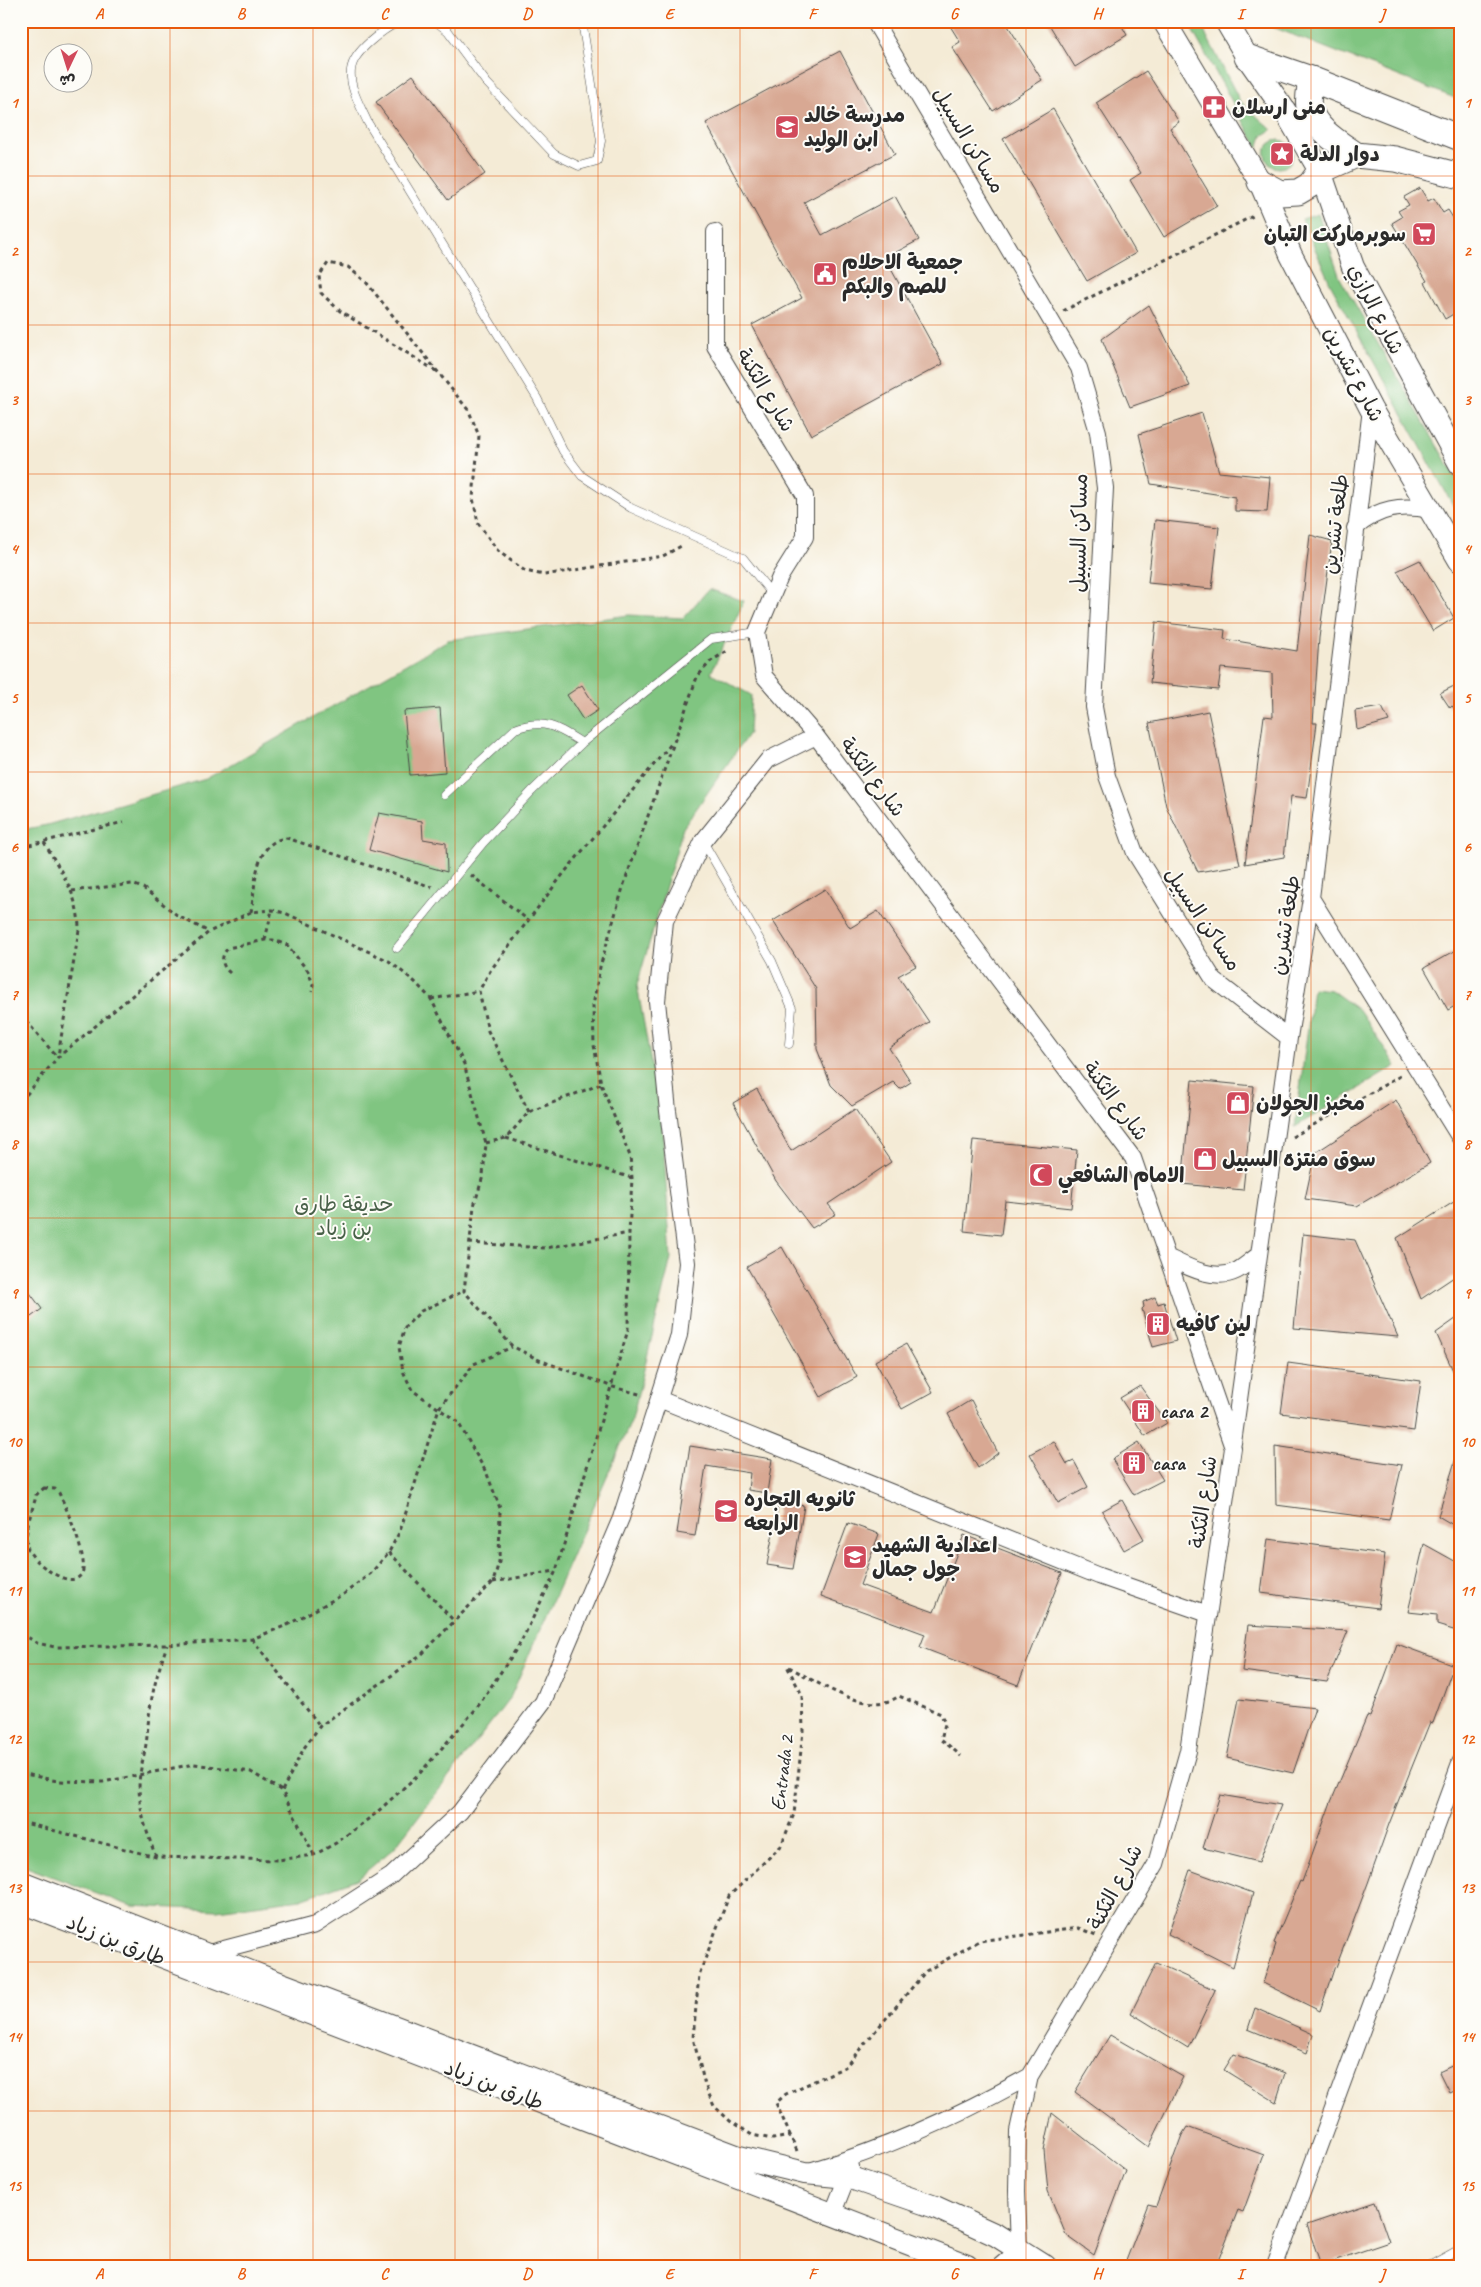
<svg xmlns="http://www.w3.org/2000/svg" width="1481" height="2287" viewBox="0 0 1481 2287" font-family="Caveat,'Playpen Sans Arabic',sans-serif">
  <rect width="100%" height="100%" fill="#fdfcf7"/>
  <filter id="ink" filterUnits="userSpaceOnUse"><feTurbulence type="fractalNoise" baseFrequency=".02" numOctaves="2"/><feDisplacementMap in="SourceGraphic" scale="10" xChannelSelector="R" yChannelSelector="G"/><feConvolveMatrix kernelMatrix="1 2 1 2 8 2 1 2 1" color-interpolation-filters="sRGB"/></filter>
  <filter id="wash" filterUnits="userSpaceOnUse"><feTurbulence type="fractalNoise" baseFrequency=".0096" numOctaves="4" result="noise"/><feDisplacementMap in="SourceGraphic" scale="20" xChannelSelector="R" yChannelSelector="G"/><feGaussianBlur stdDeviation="1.12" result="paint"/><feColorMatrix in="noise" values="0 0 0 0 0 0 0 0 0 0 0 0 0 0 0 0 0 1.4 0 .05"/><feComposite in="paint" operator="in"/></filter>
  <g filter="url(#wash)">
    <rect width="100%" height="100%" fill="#f4ebd6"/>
    <path fill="#80c581" stroke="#567856" d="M1187,21h12l41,80 32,29 -10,6 -4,12z
      M1257,21h203v79z
      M1265 154a14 14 0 1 1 28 0a14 14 0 1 1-28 0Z
      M1318,214l22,64 120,207v18l-6,4 -124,-224 -28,-64z
      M709,589l35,12 -33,72 40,22 -2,38 -66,95 -46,157 25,139 9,134 -39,161 -122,279 -116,150 -37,31 -56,20 -84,11 -86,-4 -110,-41v-1035l26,-5 159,-46 242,-139 181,-25 54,3z
      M1313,988l18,2 29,21 36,55 -101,61z"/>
    <g id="blocks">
      <path fill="#d8a893" d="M947,21h58l37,59 -49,31 -41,-64 8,-5z
        M1047,21h72l8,14 -52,32z
        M840,51l55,103 -91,48 18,33 73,-39 24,44 -34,18 58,106 -132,71 -59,-110 50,-27 -96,-175z
        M1146,71l33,51 -9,6 47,78 -53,31 -34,-57 11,-7 -45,-70z
        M413,75l72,99 -37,26 -72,-98z
        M1053,109l83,144 -49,28 -84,-142z
        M1420,188l8,13 6,-3 9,15 5,-3 12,19v81l-15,9 -20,-37 2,-1 -35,-58 10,-6 -4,-6 11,-6 -5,-8z
        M1149,305l41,81 -60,21 -28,-68z
        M1202,413l17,59 51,5 -3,35 -32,-1v-14l-84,-13 -12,-50z
        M1155,520l64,7 -7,62 -64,-6z
        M1310,535l22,6 -13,97 -6,85h4l-10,75 -16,-2 -7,61 -39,7 19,-148 9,1 -1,-44 -51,-5 -3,22 -68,-7 6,-61 69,8 -1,9 73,12z
        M1420,560l34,58 -21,13 -36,-60z
        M1460,683v30l-8,-7 -2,2 -10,-15z
        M582,685l16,25 -15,10 -16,-25z
        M1382,707l7,14 -32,9 -2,-19z
        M440,708l5,64 -35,3 -6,-64z
        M1208,711l32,154 -42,7 -32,-66 -17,-83z
        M379,813l43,8 1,18 23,4 1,29 -78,-22z
        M825,889l25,39 28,-17 38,55 -18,10 31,46 -40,26 22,34 -11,7 -7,-7 -41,24 -21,-21 -14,-36 -1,-60 -43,-68z
        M1460,948v55l-12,7 -24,-42z
        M1192,1080l62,6 -11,104 -61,-6z
        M757,1089l34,62 64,-42 36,53 -63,42 8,10 -24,14 -36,-47 -43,-78z
        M1396,1100l34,63 -73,43 -52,-7 10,-46z
        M973,1140l104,10 -6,58 -66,-7 -4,34 -37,-4z
        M1460,1198v75l-39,26 -24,-61z
        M1303,1234l52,6 43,97 -104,-9z
        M782,1247l75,130 -36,20 -74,-130z
        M21,1281l21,28 -21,15z
        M1155,1297l3,7 6,-2 12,39 -23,6 -11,-38 2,-2 -1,-5z
        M1460,1316v70l-24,-53z
        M906,1344l27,48 -31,17 -27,-48z
        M1288,1363l133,18 -7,50 -133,-18z
        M1140,1386l27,37 -22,13 -25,-38z
        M971,1400l27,53 -20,15 -30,-54z
        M1054,1441l13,23 7,-3 14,26 -30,16 -28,-49z
        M1139,1442l24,38 -29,15 -22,-36z
        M690,1446l82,13 -5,34 -19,-3 2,-17 -44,-7 -11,70 -18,-3z
        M1275,1446l127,19 -13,55 -113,-15z
        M1456,1458h4v71l-22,-13z
        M1122,1500l22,39 -20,11 -22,-39z
        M779,1501l25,5 -11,63 -26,-4z
        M848,1523l31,11 -19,51 74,27 30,-77 98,38 -44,112 -98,-38 5,-13 -104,-38z
        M1268,1539l117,15 -7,54 -117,-15z
        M1424,1544l36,20v68l-23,-7v-10l-29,-3z
        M1248,1625l100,6 -21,51 -85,-11z
        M1397,1644l57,21 -21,58 -3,-1 -41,102 -21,59 -32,84 -1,-1 -15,45 -57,-28 13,-39 -2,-1 26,-62 2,1 29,-80 36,-86 3,1z
        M1239,1699l76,9 -22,65 -66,-15z
        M1220,1795l61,10 -22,57 -56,-14z
        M1190,1870l63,23 -20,74 -65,-33z
        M1156,1963l59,27 -27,58 -57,-35z
        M1255,2008l58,26 -6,19 -59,-24z
        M1110,2035l73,42 -34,70 -74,-55z
        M1234,2054l51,19 -9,29 -52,-32z
        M1460,2062v25l-11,5 -10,-20z
        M1052,2113l74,58 -32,84 -28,-20 -18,-44 -4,-41z
        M1187,2127l77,28 -21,57 -5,-2 -22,56h-92l24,-62 8,2 26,-71z
        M1375,2202l14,40 -68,23 -14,-40z"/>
    </g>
  </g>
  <g filter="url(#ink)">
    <use href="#blocks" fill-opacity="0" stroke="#494845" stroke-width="1"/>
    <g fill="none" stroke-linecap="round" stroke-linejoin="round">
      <defs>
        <path id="service" d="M400,21c-16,8 -47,30 -49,49 -2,18 10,37 17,53l169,275 26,53 19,25 49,32 112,50 29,36
          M435,21l13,10 38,51 68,72 25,12 18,-5 4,-20 -19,-120
          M444,795l71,-66c29,-11 42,-2 67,14
          M704,843l68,118 20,47 -3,36
          M397,948l86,-105 49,-52 50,-48 129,-104 46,-7
          M1429,2266l31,-17"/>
        <path id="minor" d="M874,21l205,347 19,64 7,56 -11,219 13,69 28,77 79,127 75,58
          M715,232v114l90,150v41l-25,40 -23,55 7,44 52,60 317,422 100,290 -45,303 -32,113 -126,212 -12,55 -1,60 2,59 -19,16
          M1355,528c23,-20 46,-24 75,-18
          M1311,898l149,240
          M1167,1257c19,9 47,25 69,14 8,-4 15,-11 23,-16
          M659,1399l440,177 109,38
          M1233,1443l56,-405 22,-140 60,-489
          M205,1954l110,-29 76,-49 69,-64 83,-110 78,-184 58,-183 8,-72 -19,-152 -11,-110 8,-80 38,-80 65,-81 48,-24
          M813,2170c75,-22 149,-56 217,-94
          M832,2215l19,-48
          M1275,2266l185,-503"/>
        <path id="secondary" d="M1164,21l96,161 31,73 80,154 89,152
          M1226,21l21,36 38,54 35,60 33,96 107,197
          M21,1882l258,101 460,174 66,16 43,4 87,30 61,28 49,31
          M21,1902l946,364"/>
        <path id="primary" d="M1247,57l64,22 149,59
          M1311,79c-1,9 -4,20 -2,28 5,22 30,36 47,48
          M1260,182l20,11 18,-1 12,-7 10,-14 36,-16 39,4 65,17"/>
      </defs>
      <use href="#service" stroke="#494845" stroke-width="9"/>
      <use href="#minor" stroke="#494845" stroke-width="18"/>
      <use href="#secondary" stroke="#494845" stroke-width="24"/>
      <use href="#primary" stroke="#494845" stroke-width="27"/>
      <path stroke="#494845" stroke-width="3" stroke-dasharray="4 4" stroke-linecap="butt" d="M1063,311l192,-96
        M436,371l-96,-60 -19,-18 -2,-17 9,-13 20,4 18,15 103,129 10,25 -6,62 5,25 20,28 27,20 19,4 119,-19 20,-11
        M44,842c17,30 35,53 35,88l-21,126
        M21,847l103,-25
        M471,875l57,45
        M72,891l60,-7 11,4 35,28 31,16
        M251,912c5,-26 2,-71 36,-74l145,49
        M265,940l7,-30
        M230,973c-9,-8 -10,-16 -2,-25l37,-8h8l14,5 21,26 5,13 -1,8
        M431,999l48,-8
        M21,1015l36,42
        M21,1101l37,-44 151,-125 42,-20 21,-2 13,3 104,48 26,21 16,17 33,65 22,79 -3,33 -9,30 -10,85 48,55 27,14 74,27 30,8
        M529,1112l-41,-81 -9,-40 11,-20 74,-98 107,-129
        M1292,1137l110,-62
        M506,1138l126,40
        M486,1143l20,-5 23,-26 72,-28
        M469,1243l77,5 83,-15
        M44,1488l11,1 4,4c7,14 30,67 23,80 -10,20 -49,-11 -54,-24 -5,-15 3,-35 7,-49l1,-5z
        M21,1551l7,-2
        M389,1552l65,69
        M493,1582l62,-11
        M21,1633l16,10 18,4 112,-2 85,-6 35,-14 57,-31 27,-21 18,-21 11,-21 39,-123 35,-44 38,-17
        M252,1639l68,87
        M21,1773l36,8 46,1 91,-18 57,8 31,19
        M21,1822l135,35 122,3 36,-5 22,-12 39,-29 45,-41 56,-64 45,-67 35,-71 72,-241 1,-97 3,-55 -2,-22 -29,-72 -7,-39 -1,-39 7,-39 24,-83 73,-207 14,-16 18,-11
        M314,1855l-32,-64 22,-43 16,-22 102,-72 71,-72 6,-20 1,-54 -13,-34 -29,-52 -46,-32 -9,-19 -4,-24 6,-20 16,-16 43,-20
        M156,1857c-10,-26 -20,-55 -16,-83 2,-13 6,-25 7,-38 3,-37 8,-56 20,-91
        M791,2136l-18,3 -21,-4 -22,-14 -16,-15 -9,-21 -12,-47 6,-63 30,-79 52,-50 13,-32 9,-83 -1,-36 -15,-29c29,15 81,52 112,30l42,18 4,10 -4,15 20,17
        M797,2151l-21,-48 10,-9 59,-27 81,-96 53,-30 99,-13 18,7"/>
      <use href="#service" stroke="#fff" stroke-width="8"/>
      <use href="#minor" stroke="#fff" stroke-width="16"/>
      <use href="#secondary" stroke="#fff" stroke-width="22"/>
      <use href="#primary" stroke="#fff" stroke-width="25"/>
    </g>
  </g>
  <path fill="none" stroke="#e8590c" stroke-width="1" stroke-opacity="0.55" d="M170,21v2245M313,21v2245M455,21v2245M598,21v2245M740,21v2245M883,21v2245M1026,21v2245M1168,21v2245M1311,21v2245M21,176h1439M21,325h1439M21,474h1439M21,623h1439M21,772h1439M21,920h1439M21,1069h1439M21,1218h1439M21,1367h1439M21,1516h1439M21,1664h1439M21,1813h1439M21,1962h1439M21,2111h1439"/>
  <defs>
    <symbol id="pharmacy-square" viewBox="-11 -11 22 22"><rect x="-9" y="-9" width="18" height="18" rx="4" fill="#d1495b" stroke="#fdfcf7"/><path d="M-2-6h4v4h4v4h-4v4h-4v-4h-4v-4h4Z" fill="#fff"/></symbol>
    <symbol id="school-square" viewBox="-11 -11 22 22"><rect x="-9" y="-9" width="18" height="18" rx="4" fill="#d1495b" stroke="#fdfcf7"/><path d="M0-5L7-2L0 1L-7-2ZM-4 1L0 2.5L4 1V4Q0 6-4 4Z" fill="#fff"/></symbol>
    <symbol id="sight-square" viewBox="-11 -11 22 22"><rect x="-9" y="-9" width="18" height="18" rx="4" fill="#d1495b" stroke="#fdfcf7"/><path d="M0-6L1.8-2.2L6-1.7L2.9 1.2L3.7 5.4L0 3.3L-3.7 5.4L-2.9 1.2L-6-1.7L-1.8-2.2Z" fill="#fff"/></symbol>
    <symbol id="supermarket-square" viewBox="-11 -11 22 22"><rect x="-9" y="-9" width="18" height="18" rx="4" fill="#d1495b" stroke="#fdfcf7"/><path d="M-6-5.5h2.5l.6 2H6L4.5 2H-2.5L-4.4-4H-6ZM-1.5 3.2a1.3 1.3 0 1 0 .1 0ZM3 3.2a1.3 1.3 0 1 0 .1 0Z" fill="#fff"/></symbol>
    <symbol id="civic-square" viewBox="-11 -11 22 22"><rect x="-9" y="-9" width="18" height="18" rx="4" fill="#d1495b" stroke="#fdfcf7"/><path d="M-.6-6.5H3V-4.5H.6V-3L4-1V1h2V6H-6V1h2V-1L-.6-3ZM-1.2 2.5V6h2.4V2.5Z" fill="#fff"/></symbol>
    <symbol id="shop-square" viewBox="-11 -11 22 22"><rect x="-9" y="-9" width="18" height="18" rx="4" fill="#d1495b" stroke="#fdfcf7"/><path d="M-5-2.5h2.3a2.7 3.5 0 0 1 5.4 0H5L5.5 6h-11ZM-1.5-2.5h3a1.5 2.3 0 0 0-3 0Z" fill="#fff"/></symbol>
    <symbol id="mosque-square" viewBox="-11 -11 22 22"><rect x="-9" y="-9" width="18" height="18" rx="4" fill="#d1495b" stroke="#fdfcf7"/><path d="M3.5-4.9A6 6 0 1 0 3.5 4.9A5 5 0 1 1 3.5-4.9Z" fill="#fff"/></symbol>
    <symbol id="building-square" viewBox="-11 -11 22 22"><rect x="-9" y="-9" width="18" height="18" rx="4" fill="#d1495b" stroke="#fdfcf7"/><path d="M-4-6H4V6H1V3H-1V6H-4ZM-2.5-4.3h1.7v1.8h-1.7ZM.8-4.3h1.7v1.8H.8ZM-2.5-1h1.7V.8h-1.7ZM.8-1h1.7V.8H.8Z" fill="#fff"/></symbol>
  </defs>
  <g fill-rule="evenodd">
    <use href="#pharmacy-square" x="1200" y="93" width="28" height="28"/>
    <use href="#school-square" x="773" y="113" width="28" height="28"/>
    <use href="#sight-square" x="1268" y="140" width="28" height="28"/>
    <use href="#supermarket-square" x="1410" y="220" width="28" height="28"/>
    <use href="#civic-square" x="811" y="260" width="28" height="28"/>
    <use href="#shop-square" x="1224" y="1089" width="28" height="28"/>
    <use href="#shop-square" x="1191" y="1145" width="28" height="28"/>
    <use href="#mosque-square" x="1027" y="1161" width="28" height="28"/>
    <use href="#building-square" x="1144" y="1310" width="28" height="28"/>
    <use href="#building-square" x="1129" y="1397" width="28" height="28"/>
    <use href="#building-square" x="1120" y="1449" width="28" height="28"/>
    <use href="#school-square" x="712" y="1497" width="28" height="28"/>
    <use href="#school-square" x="841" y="1543" width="28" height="28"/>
  </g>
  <g text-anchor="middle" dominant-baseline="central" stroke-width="4" stroke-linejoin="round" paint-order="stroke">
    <g font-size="21" font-weight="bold" fill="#2b2b2b" stroke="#fdfcf7" text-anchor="start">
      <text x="1232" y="107">منى ارسلان</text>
      <text x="804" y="115">مدرسة خالد<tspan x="804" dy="24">ابن الوليد</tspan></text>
      <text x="1300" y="154">دوار الدلة</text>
      <text x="1406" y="234" text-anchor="end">سوبرماركت التبان</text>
      <text x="842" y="262">جمعية الاحلام<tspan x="842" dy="24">للصم والبكم</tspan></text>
      <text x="1256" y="1103">مخبز الجولان</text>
      <text x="1222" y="1159">سوق منتزه السبيل</text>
      <text x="1058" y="1175">الامام الشافعي</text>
      <text x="1176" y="1324">لين كافيه</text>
      <text x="1160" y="1411">casa 2</text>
      <text x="1152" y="1463">casa</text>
      <text x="744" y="1499">ثانويه التجاره<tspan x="744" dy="24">الرابعه</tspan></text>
      <text x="872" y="1545">اعدادية الشهيد<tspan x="872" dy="24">جول جمال</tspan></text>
    </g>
    <g font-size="21" fill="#2b2b2b" stroke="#fdfcf7">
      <text transform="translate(969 140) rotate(59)">مساكن السبيل</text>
      <text transform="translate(1376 309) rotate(63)">شارع الرازي</text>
      <text transform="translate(1354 374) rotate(62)">شارع تشرين</text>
      <text transform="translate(766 390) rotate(59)">شارع الثكنة</text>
      <text transform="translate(1335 524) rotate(-83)">طلعة تشرين</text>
      <text transform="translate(1079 533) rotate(-89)">مساكن السبيل</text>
      <text transform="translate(873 777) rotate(53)">شارع الثكنة</text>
      <text transform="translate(1203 919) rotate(56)">مساكن السبيل</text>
      <text transform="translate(1285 925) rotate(-81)">طلعة تشرين</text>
      <text transform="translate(1116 1101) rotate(53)">شارع الثكنة</text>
      <text transform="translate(1203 1502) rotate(-82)">شارع الثكنة</text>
      <text transform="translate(782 1773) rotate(-83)">Entrada 2</text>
      <text transform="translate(1115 1887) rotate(-62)">شارع الثكنة</text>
      <text transform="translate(116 1940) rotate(22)">طارق بن زياد</text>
      <text transform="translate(494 2085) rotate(21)">طارق بن زياد</text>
    </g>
    <g font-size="21" fill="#496149" stroke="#fdfcf7">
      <text x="344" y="1204">حديقة طارق<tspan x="344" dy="24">بن زياد</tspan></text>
    </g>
  </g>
  <rect width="1481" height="2287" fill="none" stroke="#fdfcf7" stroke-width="55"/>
  <g transform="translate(68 68) rotate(184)"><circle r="24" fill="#fdfcf7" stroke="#a9a8a5"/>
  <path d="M0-4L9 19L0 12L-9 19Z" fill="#d1495b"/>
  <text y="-8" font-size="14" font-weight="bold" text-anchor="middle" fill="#2b2b2b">ش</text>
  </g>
  <rect x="28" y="28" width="1426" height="2232" fill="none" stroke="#e8590c" stroke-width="2"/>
  <g font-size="16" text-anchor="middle" font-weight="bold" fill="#e8590c">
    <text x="99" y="19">A</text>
    <text x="241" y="19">B</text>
    <text x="384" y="19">C</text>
    <text x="527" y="19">D</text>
    <text x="669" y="19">E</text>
    <text x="812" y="19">F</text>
    <text x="954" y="19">G</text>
    <text x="1097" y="19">H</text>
    <text x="1240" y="19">I</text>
    <text x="1382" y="19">J</text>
    <text x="14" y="108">1</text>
    <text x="1467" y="108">1</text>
    <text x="14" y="256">2</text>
    <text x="1467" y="256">2</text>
    <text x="14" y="405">3</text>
    <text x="1467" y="405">3</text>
    <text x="14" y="554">4</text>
    <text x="1467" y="554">4</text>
    <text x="14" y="703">5</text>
    <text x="1467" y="703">5</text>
    <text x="14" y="852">6</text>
    <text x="1467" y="852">6</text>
    <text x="14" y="1000">7</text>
    <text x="1467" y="1000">7</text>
    <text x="14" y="1149">8</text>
    <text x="1467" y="1149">8</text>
    <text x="14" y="1298">9</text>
    <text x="1467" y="1298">9</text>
    <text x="14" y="1447">10</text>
    <text x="1467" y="1447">10</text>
    <text x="14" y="1596">11</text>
    <text x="1467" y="1596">11</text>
    <text x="14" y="1744">12</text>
    <text x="1467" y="1744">12</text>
    <text x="14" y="1893">13</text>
    <text x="1467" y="1893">13</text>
    <text x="14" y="2042">14</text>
    <text x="1467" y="2042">14</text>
    <text x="14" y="2191">15</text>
    <text x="1467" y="2191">15</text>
    <text x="99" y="2279">A</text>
    <text x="241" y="2279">B</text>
    <text x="384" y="2279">C</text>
    <text x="527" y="2279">D</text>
    <text x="669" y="2279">E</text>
    <text x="812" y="2279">F</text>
    <text x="954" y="2279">G</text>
    <text x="1097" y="2279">H</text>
    <text x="1240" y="2279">I</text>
    <text x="1382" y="2279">J</text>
  </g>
</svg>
